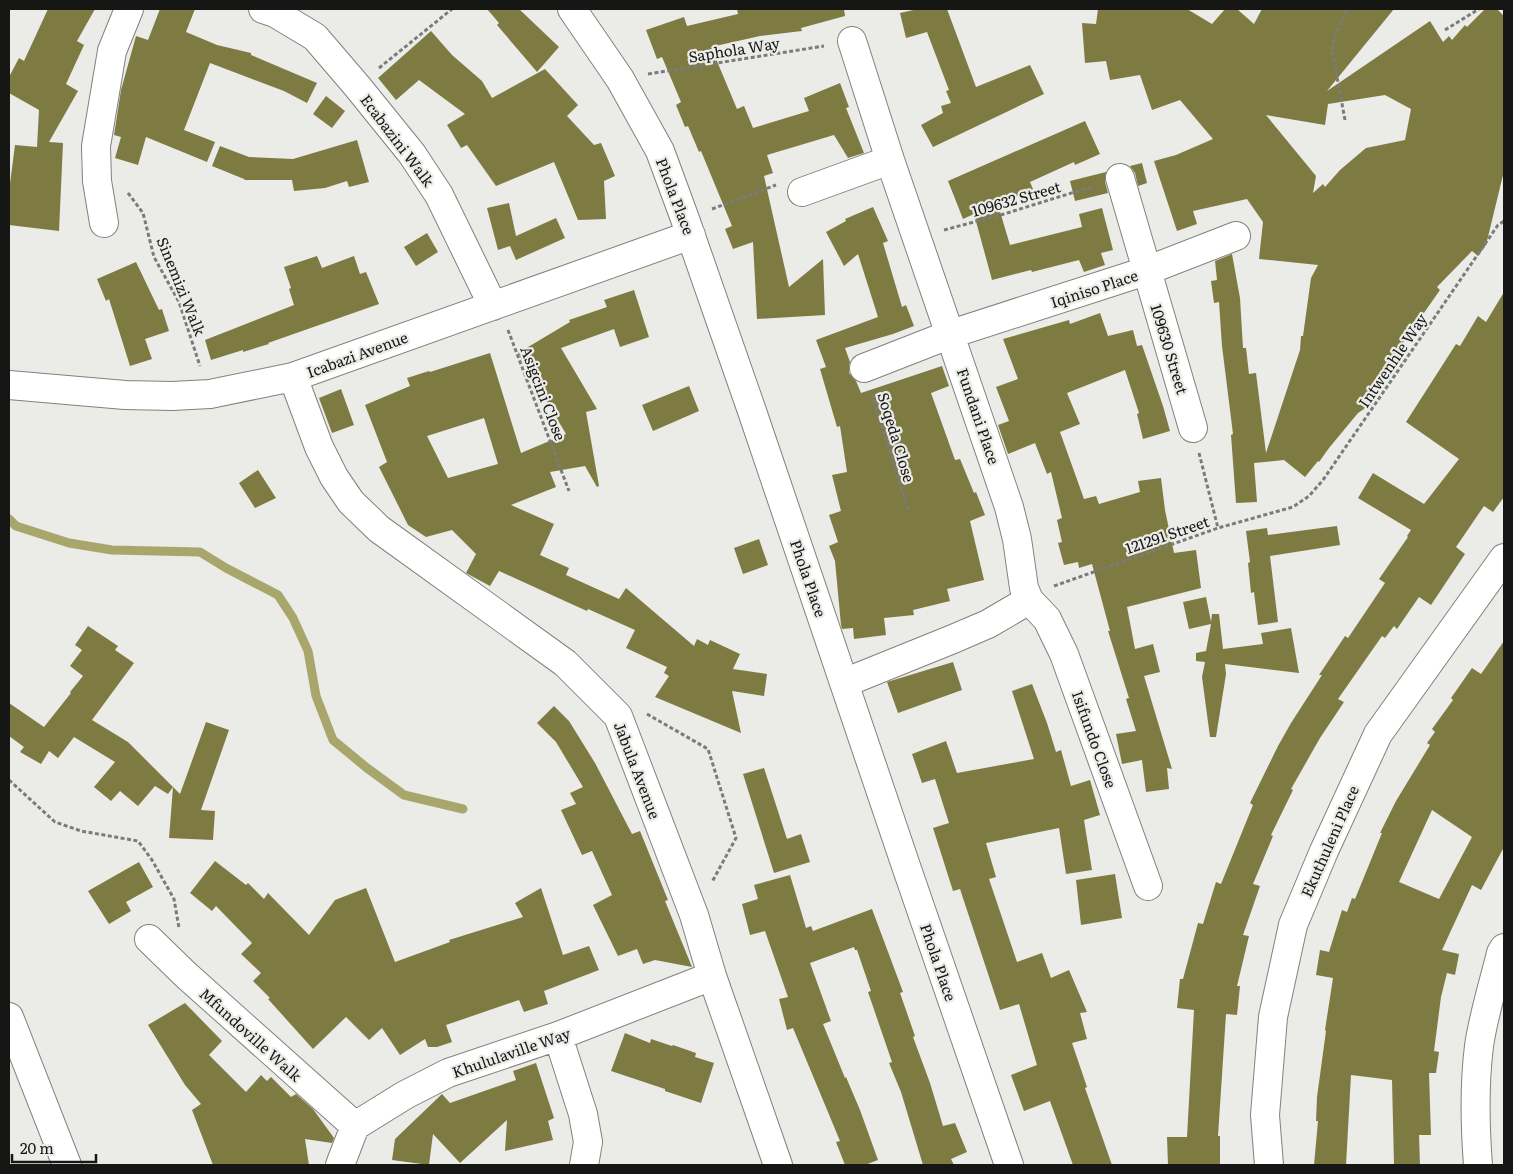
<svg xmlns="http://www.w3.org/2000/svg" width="1513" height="1174" viewBox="0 0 1513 1174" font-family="Literata,serif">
  <rect width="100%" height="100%" fill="#ebebe8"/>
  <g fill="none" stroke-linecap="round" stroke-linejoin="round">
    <path stroke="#a9a66c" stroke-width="9" d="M9,519l7,7 53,17 43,7 88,2 26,16 52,27 15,23 15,33 8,45 17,44 34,28 37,27 59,14"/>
  </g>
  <path fill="#7e7b42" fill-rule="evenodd" d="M48,9h47l-18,32 7,4 -18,39 12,7 -29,51 14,1 -4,88 -50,-6v-34l6,-46 22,2 2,-37 -30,-17v-16l10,-19 5,3z
    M160,9h35l-9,23 31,13 34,8v2l66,28 -10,20 -23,-12 -74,-28 -26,67 31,12 -8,20 -61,-25 -8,28 -23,-7 6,-21 -7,-2 7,-45 15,-54 12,4z
    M487,9h32l40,38 -22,25 -40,-47 2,-2z
    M737,9h107l1,7 -44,12 1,3 -42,5 -49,11 26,62 7,-3 9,22 56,-17 -5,-13 36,-15 9,24 -3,1 18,45 -16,5 -14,-23 -67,20 6,18 -9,3 25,111 34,-28 2,56 -68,4 -4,-77 -20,7 -8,-20 7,-3 -31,-75 -2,1 -11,-26 -3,1 -9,-22 5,-3 -19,-45 -5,2 -11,-29 38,-13 3,9 51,-12z
    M918,9h29l29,78 54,-22 14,29 -111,53 -12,-22 22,-12 -2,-7 10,-3 -5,-12 3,-1 -22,-58 -21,6 -6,-25z
    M1098,9h89l25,15 13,-15h12l17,15 8,-15h132l-67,82 103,-70 13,21 6,-6 3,4 13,-15 2,2 18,-18h12l7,7v155l-18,74 -8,11 -6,-5 -35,36 3,3 -72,103 5,4 -9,12 -6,4 -29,35 -10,14 -1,-1 -13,16 -21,-17 -30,3 3,39 -21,1 -5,-68 2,-1 -11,-88 -3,-44 -5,1 -3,-22 6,-1 -2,-19 17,-7 8,44 3,50h3l3,26 7,-1 10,80 34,-103 1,-14h2l8,-58 7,-13 -59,-6 4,-37 -16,-23 -54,12 4,13 -20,7 -23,-70 22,-6 37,-16 -33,-39 -28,10 -12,-35 -30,5 -4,-19 -21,2 -3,-40 14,1zM1385,95l26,14 -6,31 -39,8 -26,22 -15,17 -2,-3 -10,9 3,-17 -50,-61 59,10 3,-21z
    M431,31l21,24 30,26 10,17 53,-29 33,36 -11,11 27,29 7,-2 14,33 -11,5 2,38 -28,1 -24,-58 -58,24 -29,-41 -6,3 -14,-23 18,-11 -46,-34 -23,20 -18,-22z
    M326,96l19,15 -13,17 -19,-14z
    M1085,121l15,33 -25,11 -1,-3 -44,20 3,7 -35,16 12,40 72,-18 -3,-13 23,-6 11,42 -12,3 4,12 -21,7 -5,-12 -47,12 -1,-2 -39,10 -18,-66 -11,5 -15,-38z
    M357,140l12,42 -20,5 -2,-6 -22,7 -31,3 -2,-11h-47l-1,-1 -32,-13 8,-20 29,11 44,2z
    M1142,163l5,20 -9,3 -3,-13 -5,-7z
    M1106,172l-1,10 3,11 -33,8 -5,-20z
    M509,203l7,33 40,-18 9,20 -49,22 -6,-14 -12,4 -11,-42z
    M873,207l15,34 -5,2 19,64 4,-2 8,21 -21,8 -48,14 5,14 -1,4v7l7,8 5,12 81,-27 7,20 -18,7 24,67 5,-1 14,34 2,-1 9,23 -15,6 14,59 -37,9 3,12 -37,9 1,5 -30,3 2,17 -32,4 -1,-11 -11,1 -1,-4 -6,-64 -6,-15 9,-4 -9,-27 12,-4 -9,-36 15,-3 -7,-46 -3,1 -17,-58 6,-2 -10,-27 62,-23 -20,-63 -14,12 -18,-34 20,-11 -1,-2z
    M427,233l11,19 -22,14 -12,-19z
    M317,256l5,12 32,-12 6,18 6,-2 13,32 -111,39 1,1 -26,8v-2l-32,10 -6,-20 89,-35 -5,-16 2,-1 -7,-21z
    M136,262l23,48 3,-1 7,22 -24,8 7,20 -22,7 -21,-67 -3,2 -9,-22z
    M634,290l15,47 -29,10 -6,-18 -53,19 36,61 -11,3 13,74 -2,1 -12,-21 -35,6 6,15 -45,18 43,19 -14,31 29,13 -3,7 53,24 7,-11 68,58 3,-7 11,6 2,-5 30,14 -7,15 34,5 -3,22 -32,-5 9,42 -86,-36 14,-21 -5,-3 3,-6 -41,-19 9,-18 -47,-21 -1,2 -20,-9 -68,-31 -9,15 -24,-13 10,-19 -24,-24 -26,7 -18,-12 -29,-58 8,-5 -22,-57 45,-19 -3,-8 22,-7 1,1 60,-19 31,100 45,-19 -48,-81 52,-31 -1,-2 38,-13 -3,-7zM484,418l14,46 -50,14 -21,-42z
    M1504,292v205l-11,15 -9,-6 -28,41 9,7 -34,51 -12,-8 -22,32 -3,-3 -9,12 -3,-2 -44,63 6,3 -24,36 -29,51 2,1 -22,45 2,1 -20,48 7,2 -17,49 6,1 -12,50h3l-3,29 -11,-1 -8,122h2v29h-52l-1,-28h20l7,-127 -17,-2 3,-29h3l15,-56 5,1 13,-42 5,2 32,-79 -3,-2 28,-57 13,-23 31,-48h-3l26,-39 3,2 37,-55 -6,-4 29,-42 -1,-1 4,-6 -53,-32 15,-25 51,31 35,-45 -53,-37 50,-78 4,2 18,-30 8,6z
    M1100,313l8,23 25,-6 4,16 5,-1 21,61 7,25 -27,8 -6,-25 2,-1 -14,-43 -58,23 13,31 -20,8 24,67 12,-3 3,8 41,-12 -2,-11 23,-3 4,32 9,43 22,-3 5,38 -74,19 8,42 18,-5 7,28 -16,4 28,93 -5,-1 2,21 -23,3 -4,-32 -20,4 -6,-30 20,-3 -10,-32 3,-1 -21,-67h2l-18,-67 -13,4 -1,-6 -14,3 -6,-22 4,-1 -5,-22 5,-2 -11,-46 -4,2 -12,-31 -27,11 -10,-29 11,-4 -13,-34 22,-8 -15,-40 66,-19 1,4z
    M689,386l10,25 -46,20 -11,-26z
    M341,389l13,36 -22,8 -13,-35z
    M258,470l18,28 -21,10 -16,-25z
    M1337,526l3,19 -70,11 8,66 -20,3 -4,-33 -3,1 -3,-30 2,-1 -4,-31 21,-3 1,7z
    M759,539l9,26 -25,9 -9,-26z
    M1206,597l5,25 1,-8h7l4,35 40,-5 -2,-11 30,-5 8,45 -74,-9 1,10 -10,63h-6l-8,-60 3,-15 -9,-1v-8l10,-2 5,-27 -22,5 -6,-27z
    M88,626l30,20 -3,4 19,13 -42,57 36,22 52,52 26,-72 23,8 -28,80 14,1 -2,29 -44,-2 4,-51 -5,7 -13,-8 -17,20 -18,-15 -9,10 -17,-14 21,-25 -41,-25 -16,21 -9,-7 -8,13 -21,-12 4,-5 -15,-11v-33l35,24 27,-34 -1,-1 13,-16 -13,-10 12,-16 -7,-5z
    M1504,641v206l-23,43 -9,-5 -30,65 17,4 -4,21 -8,-2 -6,24 -7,54 5,1 -3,21h-7l2,62h-12l1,30h-26l-2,-85 -41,-5 -5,90h-32l4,-44h-2l1,-24 9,-66 -1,-1 8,-52 -17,-3 4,-25 9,2 13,-42 5,2 5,-14 3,1 27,-66h-2l16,-32 34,-56 -3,-2 8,-11 -3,-3 21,-29 -2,-2 21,-30 9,6zM1432,810l40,27 -33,62 -40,-17z
    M953,662l9,28 -64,23 -11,-31z
    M1032,684l15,39 9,29 5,-2 10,36 19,-6 10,35 -16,5 8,50 -26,4 -7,-46 -73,15 10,34 -7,2 28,83 25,-9 9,25 18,-8 18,42 -7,1 7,26 -15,4 15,44 -2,1 27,77h-39l-23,-64 -26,10 -13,-36 26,-10 -18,-61 -19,6 -40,-121 -7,2 -20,-63 16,-5 -14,-44 -13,4 -10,-29 34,-13 11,32 77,-14 -22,-68z
    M554,706l15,15 26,42 37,71 8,-3 28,69 -3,1 27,66 -37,-7 -12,4 -6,-15 -19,7 -25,-51 19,-10 -20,-44 -10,4 -21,-45 15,-6 -6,-11 13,-6 -27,-45 -19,-19z
    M764,768l23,71 14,-5 9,28 -36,11 -31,-99z
    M215,861l31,24 2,-2 16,16 4,-6 41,42 26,-35 31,-12 29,74 55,-20 -1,-2 74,-23 -8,-14 26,-15 22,67 26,-9 10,24 -55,21 4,13 -24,8 -5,-12 -73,25 6,17 -15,5h-9l-3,-8 -25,16 -18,-27 -13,12 -23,-23 -33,32 -45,-50 2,-1 -17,-17 8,-8 -20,-19 11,-11 -36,-37 -4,5 -22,-18z
    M139,862l14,25 -27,15 5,9 -22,13 -21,-33z
    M1115,874l7,44 -41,7 -5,-45z
    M790,875l16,53 5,-2 2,5 59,-22 31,83 -3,1 15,43 -2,1 17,46 13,43 12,-3 12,29 -16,7 3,6h-31l-22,-73 -12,-29 3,-1 -24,-70 3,-1 -14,-41h-2l-1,-3 -44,16 21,58 -8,3 22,54 1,-1 14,33 18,50 -13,5h-20l-9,-23 4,-1 -47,-113 -6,2 -8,-31 9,-2 -23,-66 -15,4 -8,-31 16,-5 -4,-14z
    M185,1003l37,38 -13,14 37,37 15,-17 6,6 4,-4 20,20 5,-3 17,15 21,29 -2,5 -27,-4 4,26h-96l-21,-55 9,-6 -16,-19 -37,-60z
    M625,1033l25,10 1,-4 21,7 1,-1 23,8 -1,4 19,6 -13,40 -36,-12v-2l-54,-18z
    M536,1063l18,55 -6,3 5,19 -48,11 2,-31 -47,43 -27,-29 -4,31 -37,-5 3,-21 47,-45 8,9 66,-23 -3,-9z"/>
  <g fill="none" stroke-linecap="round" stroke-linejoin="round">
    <defs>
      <path id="minor" d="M263,9l12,4 40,24 42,49 55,68 27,41 54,111
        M572,9l48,70 40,72 25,68 68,195 154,455 102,296
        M852,41l38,119 119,347 8,32 7,49 5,12 18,19 17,35 84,232
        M1120,178l73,250
        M802,192l88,-32
        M104,223l-7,-42 -1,-35 16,-95 17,-42
        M864,368l87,-34 195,-63 90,-35
        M293,377l26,70 15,30 17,25 28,27 186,134 53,53 76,199 18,61 66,189
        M9,385l116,10 47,1 38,-2 83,-17 398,-142
        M844,683l109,-44 35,-15 41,-24
        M149,939l37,36 169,151
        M558,1036l25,78 5,28 -4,23
        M340,1165l15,-39 50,-31 43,-22 110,-37 154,-60
        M1269,1165l-4,-50 8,-98 20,-92 31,-74 54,-117 126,-176
        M1478,1165c-3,-39 -4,-79 1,-119 4,-29 15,-64 22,-93l3,-5"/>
      <path id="major" d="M9,1017l58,148"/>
    </defs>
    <use href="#minor" stroke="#81817e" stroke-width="30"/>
    <use href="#major" stroke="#81817e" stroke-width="30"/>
    <path stroke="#7b7b79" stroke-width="3" stroke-dasharray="4 2.5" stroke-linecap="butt" d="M1445,30l34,-21
      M379,68l73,-59
      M648,74l176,-28
      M1345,120l-13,-70 3,-15 13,-26
      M128,193l15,20 11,44 25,45 21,64
      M712,209l64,-24
      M944,230l60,-16 90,-28
      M508,330l61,161
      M872,394l37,119
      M1199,453l19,75
      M1054,586l164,-58 75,-21 16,-11 14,-16 164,-239 11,-16 6,-4
      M647,714l61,35 28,89 -24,44
      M9,780l46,42 26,9 57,10 14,19 22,39 5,29"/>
    <use href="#minor" stroke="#fff" stroke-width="28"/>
    <use href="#major" stroke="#fff" stroke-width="28"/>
  </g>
  <g text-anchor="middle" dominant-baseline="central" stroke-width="4.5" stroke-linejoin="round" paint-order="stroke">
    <g font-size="15" fill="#161615" stroke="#ebebe8">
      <text transform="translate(734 49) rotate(-9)">Saphola Way</text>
      <text transform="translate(398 140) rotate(53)">Ecabazini Walk</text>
      <text transform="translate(676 196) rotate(69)">Phola Place</text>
      <text transform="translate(1016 198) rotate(-16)">109632 Street</text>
      <text transform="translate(182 286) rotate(68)">Sinemizi Walk</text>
      <text transform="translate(1094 288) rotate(-18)">Iqiniso Place</text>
      <text transform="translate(1170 349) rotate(73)">109630 Street</text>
      <text transform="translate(357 354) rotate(-20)">Icabazi Avenue</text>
      <text transform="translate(1392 360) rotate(-56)">Intwenhle Way</text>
      <text transform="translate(544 393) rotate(69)">Asigcini Close</text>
      <text transform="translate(979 416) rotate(71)">Fundani Place</text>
      <text transform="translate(897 437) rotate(73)">Soqeda Close</text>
      <text transform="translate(1167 534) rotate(-19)">121291 Street</text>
      <text transform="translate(809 578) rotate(71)">Phola Place</text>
      <text transform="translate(1095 739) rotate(70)">Isifundo Close</text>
      <text transform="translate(638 770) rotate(69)">Jabula Avenue</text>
      <text transform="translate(1329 841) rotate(-66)">Ekuthuleni Place</text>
      <text transform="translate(939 962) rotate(71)">Phola Place</text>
      <text transform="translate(251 1034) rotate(42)">Mfundoville Walk</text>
      <text transform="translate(511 1052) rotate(-19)">Khululaville Way</text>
    </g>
  </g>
  <rect width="1513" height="1174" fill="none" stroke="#161615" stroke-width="20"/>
  <path d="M12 1154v8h84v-8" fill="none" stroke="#161615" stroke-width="2.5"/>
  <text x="20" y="1154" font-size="15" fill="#161615" stroke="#ebebe8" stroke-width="4" paint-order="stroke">20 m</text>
</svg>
